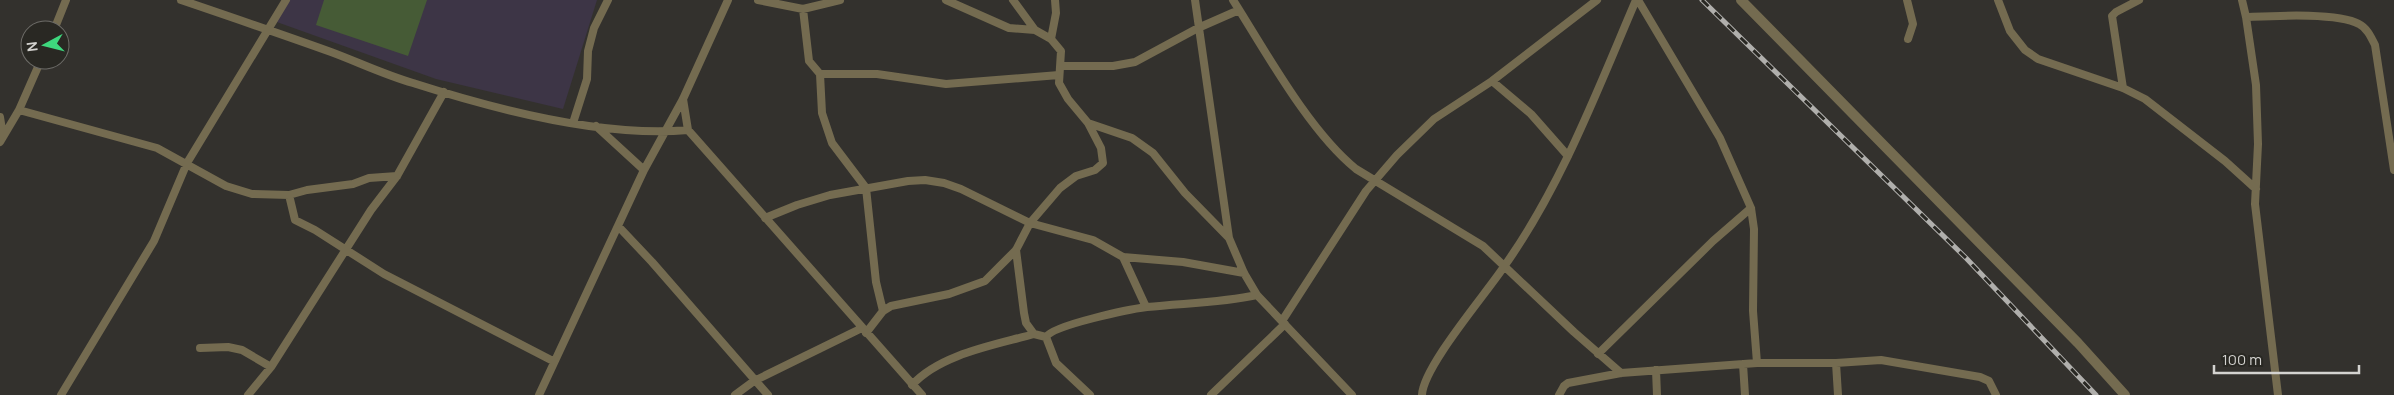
<svg xmlns="http://www.w3.org/2000/svg" width="2394" height="395" viewBox="0 0 2394 395" font-family="Manrope,sans-serif">
  <rect width="100%" height="100%" fill="#33312d"/>
  <path fill="#3d3546" d="M286,0h311l-34,109 -127,-30 -162,-58z"/>
  <path fill="#465b36" d="M324,0h103l-19,56 -92,-31z"/>
  <g fill="none" stroke-linecap="round" stroke-linejoin="round">
    <path stroke="#746b50" stroke-width="8" d="M181,0c50,17 100,34 150,52 27,10 54,23 82,31 81,26 189,55 275,47
      M758,0l45,9 37,-9
      M946,0l63,28 26,2
      M1013,0l22,30 16,9 10,12 -2,32 9,16 20,24 44,15 21,15 32,40 44,45
      M1195,0l34,238 15,35 13,22 95,100
      M1233,0c33,52 76,131 123,169l127,77 91,86 47,41
      M1638,0l82,138 31,70 3,21 -1,82 4,52
      M1907,0l6,24 -5,15
      M1998,0l12,31 15,19 13,9 85,29 22,11 80,62 31,28
      M2242,0l4,17c25,-1 91,-5 113,7 8,4 12,13 16,21l19,125
      M803,9l6,52 11,13 2,39 10,30 34,45 10,94 7,29
      M2246,17l10,68 2,59 -3,60 23,191
      M54,30l12,-30
      M1051,39l5,-26 -1,-13
      M1062,66h51l22,-4 63,-34 41,-18
      M820,74h57l69,10 113,-9
      M1492,81l39,33 37,42
      M2123,88l-11,-72 4,-4 23,-12
      M683,99l5,31 234,265
      M19,110l138,38 69,38 26,8 37,1 18,-5 46,-6 16,-6 28,-2
      M0,117l3,19
      M573,123l14,-44 1,-28 6,-23 14,-28
      M596,126l48,44
      M0,142l19,-32 22,-50
      M289,195l6,25 20,10 69,44 169,87
      M765,218l32,-13 33,-10 78,-14 17,-1 19,3 17,6 69,34 63,17 30,17 60,5 61,11
      M618,226l34,36 116,133
      M1016,250l8,63 2,10 8,11 12,3 10,26 34,32
      M1123,257l23,50
      M1282,321l84,-130 31,-36 37,-36 58,-38 105,-81
      M866,333l17,-22 8,-5 58,-12 36,-13 31,-31 14,-27 30,-35 16,-12 19,-6 8,-7 -2,-15 -13,-25
      M1046,337c7,-12 85,-28 101,-30 37,-4 74,-4 110,-12
      M200,348l28,-1 14,3 29,17
      M1598,354l115,-113 38,-33
      M1836,363l2,32
      M1743,364l2,31
      M1656,370l1,25
      M912,385c28,-31 83,-40 122,-51
      M61,395l93,-154 33,-78 99,-163
      M248,395l23,-28 100,-157 26,-34 47,-84
      M539,395l105,-225 39,-71 45,-99
      M735,395l19,-14 108,-53
      M1211,395l74,-71
      M1422,395c1,-28 63,-100 81,-127 58,-81 94,-177 133,-268
      M1559,395l5,-9 4,-3 53,-10 136,-10h79l45,-3 99,17 9,4 7,14"/>
    <path stroke="#746b50" stroke-width="10" d="M1741,0l337,343 47,52"/>
    <defs>
      <path id="rail" d="M1702,0l264,258 130,137"/>
    </defs>
    <use href="#rail" stroke="#b0afac" stroke-width="5"/>
    <use href="#rail" stroke="#292823" stroke-width="3" stroke-dasharray="9" stroke-linecap="butt"/>
  </g>
  <g transform="translate(45 45) rotate(263)"><circle r="24" fill="#292823" stroke="#6d6c68"/>
  <path d="M0-4L9 19L0 12L-9 19Z" fill="#3ed77d"/>
  <text y="-8" font-size="14" font-weight="bold" text-anchor="middle" fill="#d4d3d0">N</text>
  </g>
  <path d="M2214 365v8h145v-8" fill="none" stroke="#d4d3d0" stroke-width="2.5"/>
  <text x="2222" y="365" font-size="15" fill="#d4d3d0" stroke="#292823" stroke-width="4" paint-order="stroke">100 m</text>
</svg>
